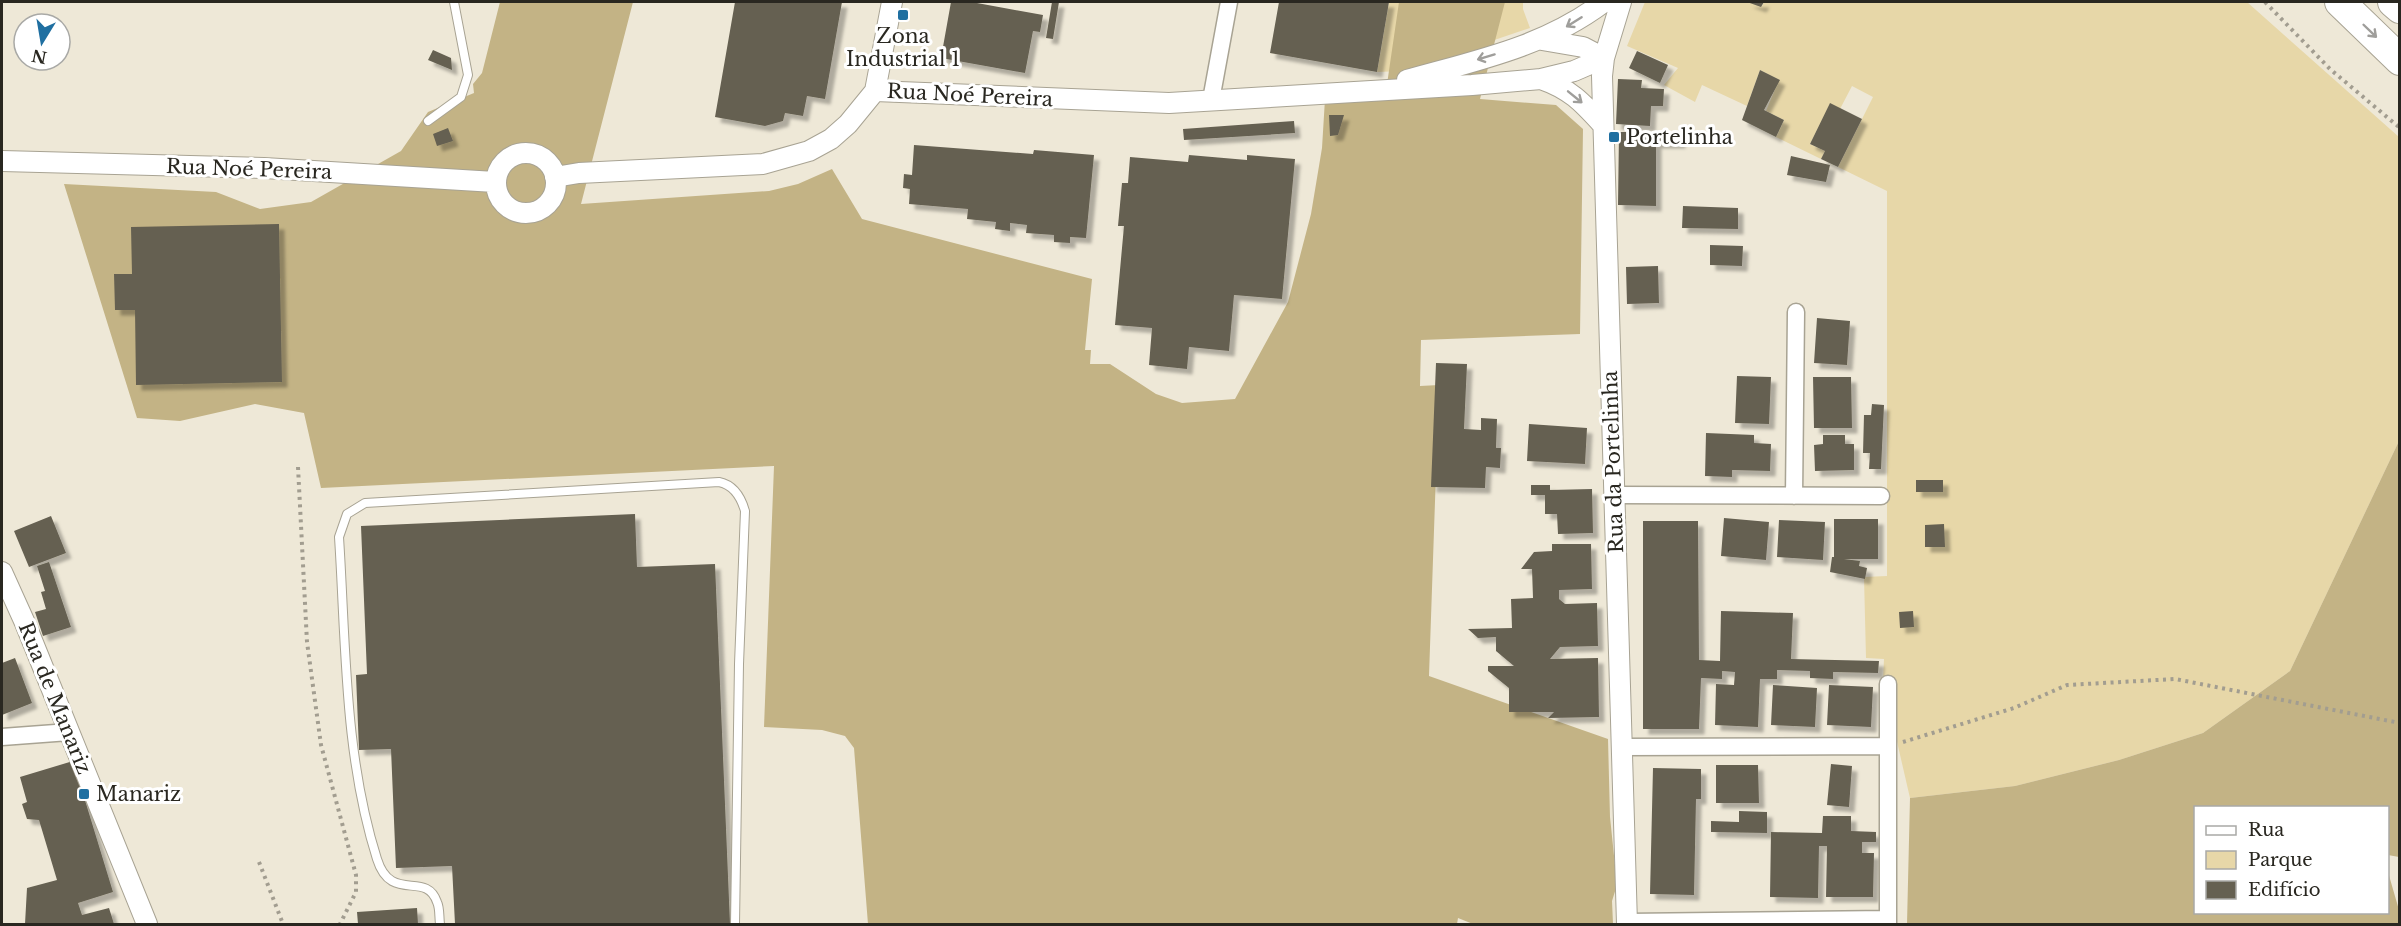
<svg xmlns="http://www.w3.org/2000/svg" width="2401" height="926" viewBox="0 0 2401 926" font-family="'Libre Baskerville',serif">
  <defs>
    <filter id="shadow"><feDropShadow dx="5.5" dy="5.5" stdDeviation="1.5" flood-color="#0004"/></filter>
  </defs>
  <rect width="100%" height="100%" fill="#eee8d7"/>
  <path fill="#e7d7a8" d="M1389,2h134v7l7,19 -127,43 -26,1z
    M1645,2h105l12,4 2,-4h483l152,135v304l-109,230 -87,62 -84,27 -104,26 -105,12 -27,-117 1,-22 -18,-1 -2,-81 23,-1v-385l-49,-24 35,-70 -21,-11 -12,23 -10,-5 -20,40 15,7 -4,8 -45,-22 8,-17 -18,-9 13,-31 -19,-10 -13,36 -45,-21 -7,17 -31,-17 14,-17 -51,-22z"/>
  <path fill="#c3b385" d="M500,2h133l-52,202 188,-13 29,-7 34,-15 30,50 230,60 -7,71h6l-1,14h20l46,30 26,9 53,-4 53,-97 23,-88 11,-66 3,-49 60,-1 14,-96h106l-25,97 76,6 27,24 -3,205 -159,6 -1,46 19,-1 -10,291 179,63 2,78 7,68 -5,16 1,23h-140l-15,-6 -1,6h-589l-14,-176 -9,-12 -23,-6 -58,-3 10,-261 -453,22 -17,-75 -49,-9 -75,17 -43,-3 -73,-234 152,8 44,17 51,-7 90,-51 27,-39 46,-19 -1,-9 9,-11z
    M2399,441v416l-11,-2v-47h-192v104h192v-40l11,38v14h-492l3,-126 105,-12 104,-26 84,-27 87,-62z"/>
  <path fill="#656051" filter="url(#shadow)" d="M735,2h107l-17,97 -18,-3 -4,20 -18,-3 -2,8 -18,5 -50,-9z
    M951,2h26v1l66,12 -3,17 -7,-1 -8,42 -84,-15z
    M1052,2h7l-6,37 -7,-1z
    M1279,2h110l-12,70 -107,-19z
    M1747,2h17l-3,5z
    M433,50l18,8 1,12 -24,-10z
    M1637,51l31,14 -8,18 -31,-15z
    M1760,70l20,10 -16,30 20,10 -8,17 -34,-17z
    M1618,79l24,1 -1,8 23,1 -1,17h-12l-1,20 -34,-2z
    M1830,103l32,16 -24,48 -17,-8 4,-8 -15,-7z
    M1329,115h15l-6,20 -8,1z
    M1294,121l1,12 -111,7 -1,-11z
    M448,128l5,13 -16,5 -4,-12z
    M1619,132h61v11h-24v63l-38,-1z
    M914,145l119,9 1,-4 60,5 -8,83 -16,-1v6l-16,-1v-7l-28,-2 1,-8 -17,-2v8l-15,-2 1,-7 -29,-3 1,-10 -59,-5 1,-15 -7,-1 1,-14 8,1z
    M1189,155l58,5v-5l48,4 -13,140 -48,-4 -5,56 -40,-4 -2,22 -38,-4 3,-37 -37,-3 9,-99h-6l4,-43h6l2,-26 58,5z
    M1791,156l39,9 -4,17 -39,-7z
    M1683,206l55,2v21l-56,-1z
    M279,224l3,158 -146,3 -1,-75h-20l-1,-36h18l-1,-47z
    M1710,245l33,1 -1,20 -32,-1z
    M1658,266l1,37 -32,1 -1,-37z
    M1817,318l33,3 -3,44 -33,-2z
    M1436,363l31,1 -3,65 17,1v-12l16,1 -1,29h5l-1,20 -14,-1 -1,21 -54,-1z
    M1737,376l34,1 -2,47 -34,-1z
    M1813,377h38l1,51h-38z
    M1872,404l12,1 -3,64h-12l1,-16h-7l1,-38h7z
    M1529,424l58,4 -2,36 -58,-3z
    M1706,433l48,2v8l17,1 -1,27 -38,-1v7l-27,-1z
    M1823,435h22v9h9v26l-39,1 -1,-26 9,-1z
    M1916,480h27v12h-27z
    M1531,485h19v5l42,-1 1,44 -35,1 -1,-20h-12v-19h-14z
    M635,514l2,53 78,-3 15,360h-275l-3,-58 -56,2 -5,-119 -32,1 -3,-75 11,-1 -6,-148z
    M51,516l15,37 -37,14 -15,-36z
    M1724,518l45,4 -3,38 -45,-4z
    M1834,519h44v40h-34l16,2 -1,5 8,2 -2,11 -35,-7 2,-15h2z
    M1779,520l46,2 -2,38 -46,-3z
    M1643,521h55l1,139 21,1 1,-50 72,2 -2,46 88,2 -1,12 -45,-1v7l-23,-1v-7l-33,-1v9h-17l-2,48 -43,-2 1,-41 18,1 1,-13 -13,-1v8l-21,-1 -2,51h-56z
    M1944,524l1,23h-20v-22z
    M1552,544h39l1,45 -33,1v9l6,5 32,-1 1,43 -38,1 -10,12 48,-1 1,59 -51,1 6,-6h-45v-24l-21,-17v-5h26l-18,-15v-14l-18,1 -10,-9 44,-1 -1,-29 22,-1 -1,-29h-11l13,-17 18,-1z
    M49,562l22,65 -28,9 -8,-24 11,-3 -5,-17 4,-1 -8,-25z
    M1913,611l1,16 -14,1 -1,-16z
    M15,658l17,45 -30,12v-52z
    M1773,685l44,3 -2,39 -44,-2z
    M1829,685l44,2 -2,40 -44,-2z
    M73,761l40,131 -35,11 4,12 27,-7 5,16h-89l2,-36 30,-8 -18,-60 -12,-1 -5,-15 5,-2 -7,-25z
    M1831,764l21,2 -3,41 -22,-2z
    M1716,765h42l1,38h-43z
    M1653,768l48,1v30h-5l-2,96 -44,-1z
    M1739,811l28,1v21l-56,-1v-11l28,1z
    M1823,816h28v15l25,1v10h-14v11h12l-1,44h-47l1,-51h-8l-1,52 -48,-1 1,-65 51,1z
    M417,908l1,16h-60l-1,-12z"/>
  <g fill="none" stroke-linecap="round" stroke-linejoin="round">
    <defs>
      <path id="service" d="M428,121l33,-24 7,-22 -14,-73
        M440,924c-1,-7 0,-16 -3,-22 -11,-32 -46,2 -60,-43 -33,-104 -31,-215 -38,-322l8,-23 18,-11 354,-21c15,3 22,15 26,29l-6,153 -4,260"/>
      <path id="minor" d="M1211,100l18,-98
        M1614,495l267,1
        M1794,496l2,-184
        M2,737l67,-5
        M1621,747l267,-1
        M1627,922l261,-3
        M1888,924v-240"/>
      <path id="tertiary" d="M1621,2l-17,56 -2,18 25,848
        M1542,40l41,7 21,11
        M1541,79c29,10 41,23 61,45
        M1407,80c71,-20 137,-33 197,-78
        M875,91l294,12 303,-18 69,-6 33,-8 30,-13
        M496 183a30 30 0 1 1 60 0a30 30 0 1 1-60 0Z
        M2,161l262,7 231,14
        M555,177l24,-4 184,-9 46,-13 22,-12 17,-15 27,-33 17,-89
        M2,572l23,51 122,301"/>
      <path id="motorway" d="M2340,2l60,58
        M2393,2l7,6"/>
    </defs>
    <use href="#service" stroke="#a8a393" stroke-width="10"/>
    <use href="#minor" stroke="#a8a393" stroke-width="19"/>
    <use href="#tertiary" stroke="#a8a393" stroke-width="22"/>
    <use href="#motorway" stroke="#a8a393" stroke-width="32"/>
    <path stroke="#a29d90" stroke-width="4" stroke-dasharray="3 4.5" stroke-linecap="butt" d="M2265,2l65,67 70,59
      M298,467l9,175 14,103 35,130v17l-16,32
      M1903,742l111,-34 53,-23 108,-6 225,44
      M259,862l24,62"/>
    <use href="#service" stroke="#fff" stroke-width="8"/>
    <use href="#minor" stroke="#fff" stroke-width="16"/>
    <use href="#tertiary" stroke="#fff" stroke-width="20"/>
    <use href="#motorway" stroke="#fff" stroke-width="30"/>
  </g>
  <defs><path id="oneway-shaft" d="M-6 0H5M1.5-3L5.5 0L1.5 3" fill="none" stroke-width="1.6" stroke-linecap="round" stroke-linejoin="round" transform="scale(1.5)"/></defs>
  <g stroke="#9f9e9b">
    <use href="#oneway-shaft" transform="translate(1574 22) rotate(148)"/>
    <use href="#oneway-shaft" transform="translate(2370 31) rotate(44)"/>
    <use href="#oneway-shaft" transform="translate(1486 57) rotate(163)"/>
    <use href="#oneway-shaft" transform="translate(1575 97) rotate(39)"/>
  </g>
  <g fill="#1f6fa1" stroke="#fff" stroke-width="2">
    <rect x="897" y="9" width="12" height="12" rx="3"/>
    <rect x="1608" y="131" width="12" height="12" rx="3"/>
    <rect x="78" y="788" width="12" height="12" rx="3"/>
  </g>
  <g text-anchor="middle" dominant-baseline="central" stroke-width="6" stroke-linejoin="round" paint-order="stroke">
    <g font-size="20" fill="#292720" stroke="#fff" text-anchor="start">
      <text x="903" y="36" text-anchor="middle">Zona<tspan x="903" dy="23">Industrial 1</tspan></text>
      <text x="1626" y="137">Portelinha</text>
      <text x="96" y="794">Manariz</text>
    </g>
    <g font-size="20" fill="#292720" stroke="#fff">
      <text transform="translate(970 95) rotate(3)">Rua Noé Pereira</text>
      <text transform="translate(249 169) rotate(2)">Rua Noé Pereira</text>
      <text transform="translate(1613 462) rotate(-92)">Rua da Portelinha</text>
      <text transform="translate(55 698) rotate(68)">Rua de Manariz</text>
    </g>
  </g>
  <rect width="2401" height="926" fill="none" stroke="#292720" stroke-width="6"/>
  <rect x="2194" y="806" width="195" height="108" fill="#ffffff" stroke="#a9a9a6" stroke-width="1.5"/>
  <rect x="2206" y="826" width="30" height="9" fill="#ffffff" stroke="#a9a9a6" stroke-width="1.5"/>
  <text x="2248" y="836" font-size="18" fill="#292720">Rua</text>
  <rect x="2206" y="851" width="30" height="18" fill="#e7d7a8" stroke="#a9a9a6" stroke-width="1.5"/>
  <text x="2248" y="866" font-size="18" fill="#292720">Parque</text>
  <rect x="2206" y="881" width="30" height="18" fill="#656051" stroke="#a9a9a6" stroke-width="1.5"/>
  <text x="2248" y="896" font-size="18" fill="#292720">Edifício</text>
  <g transform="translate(42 42) rotate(191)"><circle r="28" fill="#ffffff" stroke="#a9a9a6" stroke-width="1.5"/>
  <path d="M0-4.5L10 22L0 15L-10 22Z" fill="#1f6fa1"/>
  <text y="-9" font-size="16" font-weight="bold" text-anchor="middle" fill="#292720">N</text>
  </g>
</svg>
